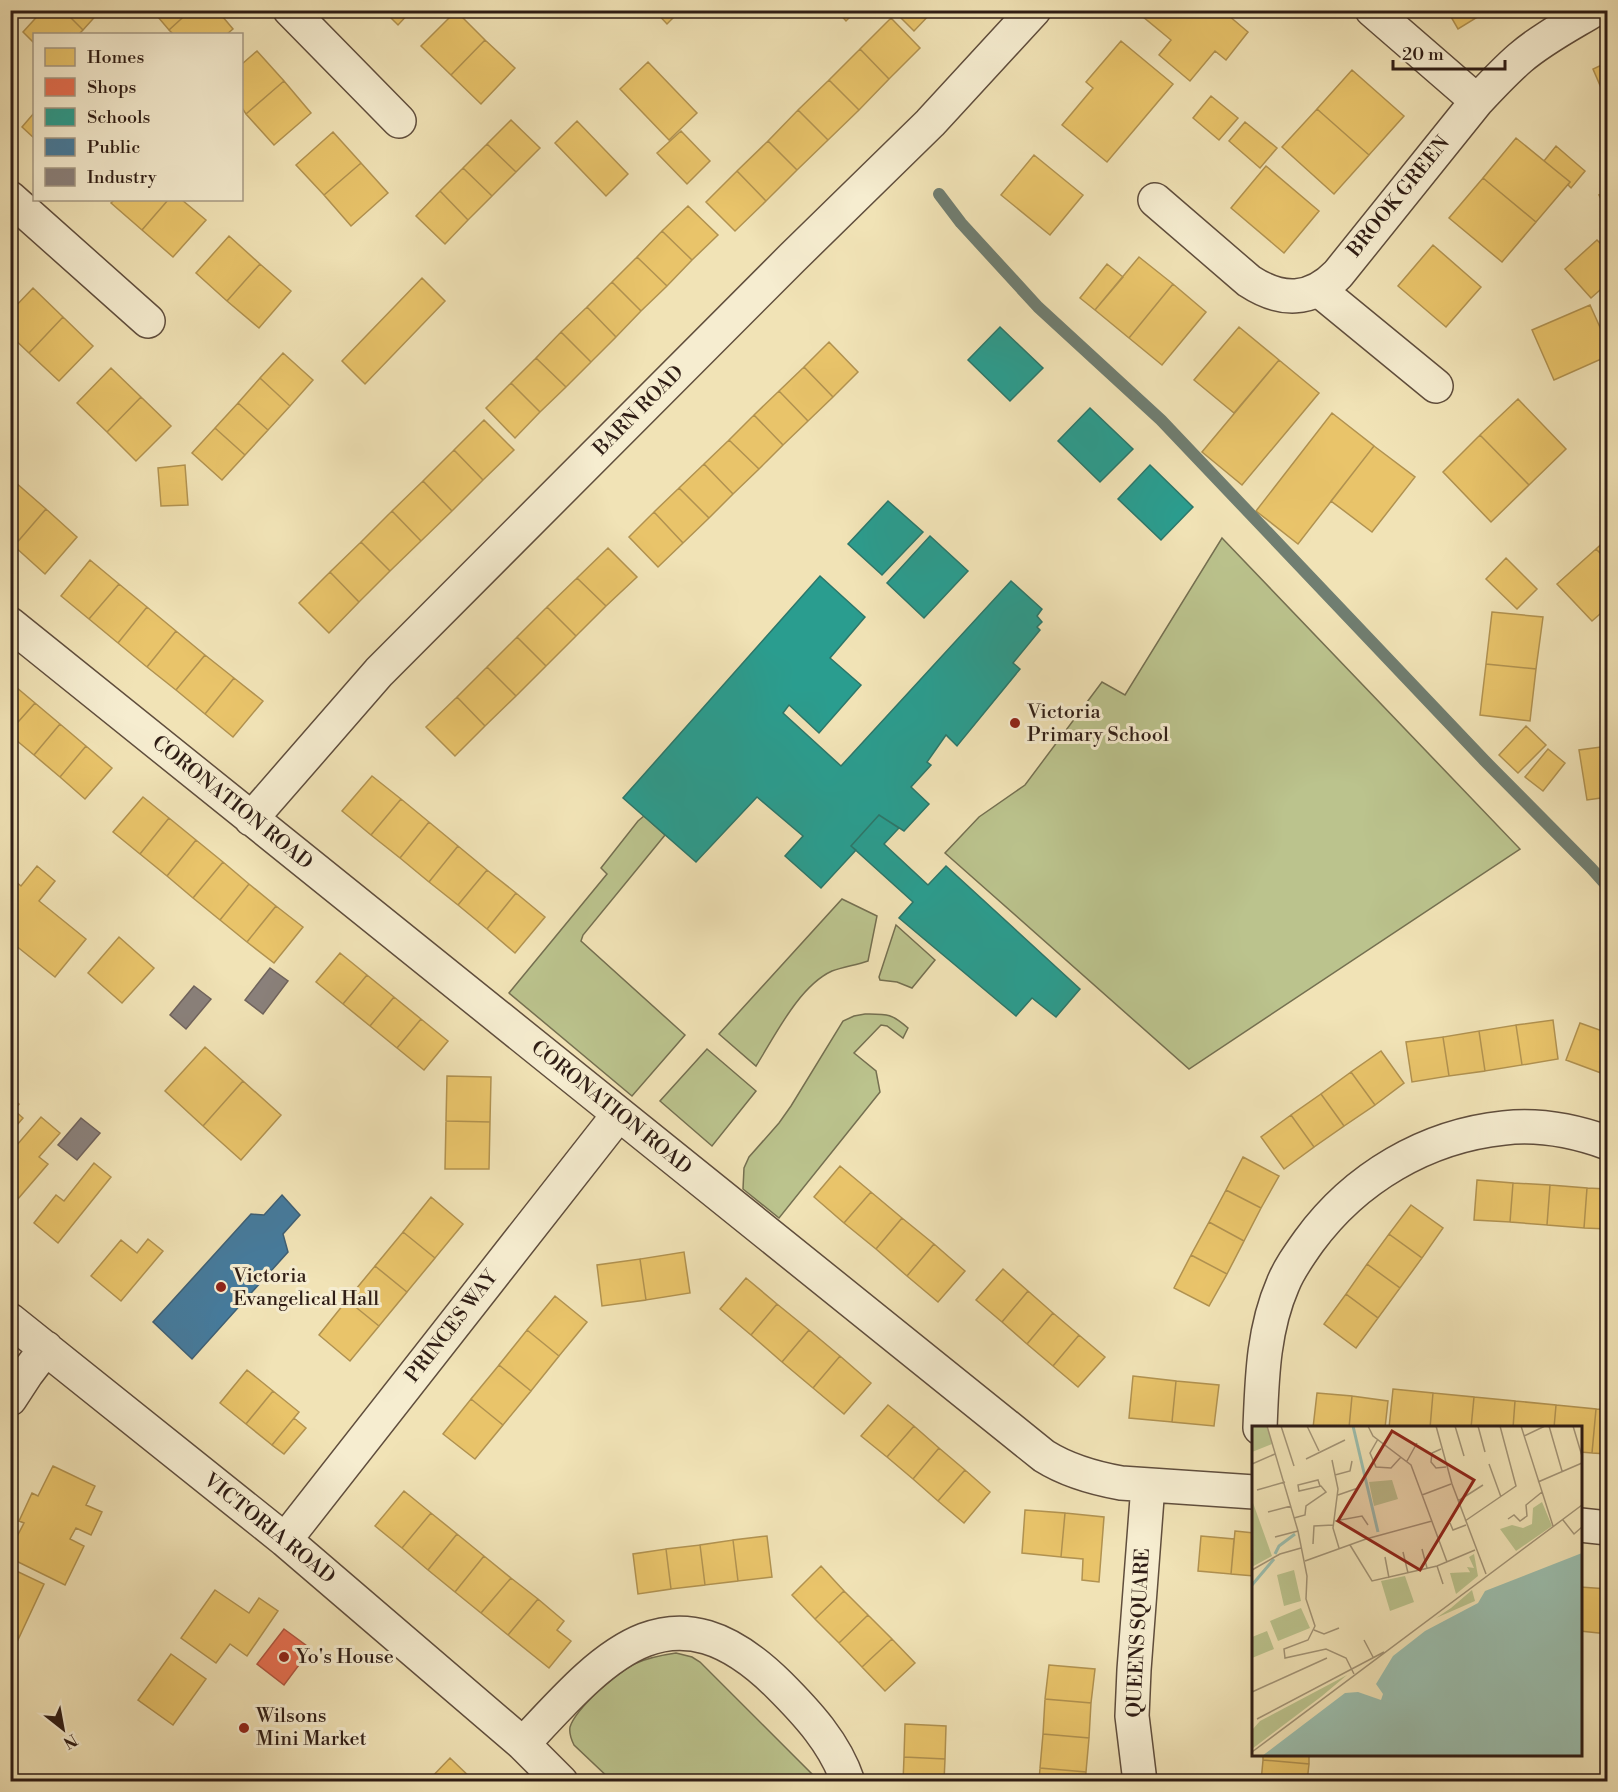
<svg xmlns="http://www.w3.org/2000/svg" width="1618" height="1792" viewBox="0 0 1618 1792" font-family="'Libre Bodoni',serif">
  <rect width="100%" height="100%" fill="#f1e3b6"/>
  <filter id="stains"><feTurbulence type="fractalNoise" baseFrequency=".00333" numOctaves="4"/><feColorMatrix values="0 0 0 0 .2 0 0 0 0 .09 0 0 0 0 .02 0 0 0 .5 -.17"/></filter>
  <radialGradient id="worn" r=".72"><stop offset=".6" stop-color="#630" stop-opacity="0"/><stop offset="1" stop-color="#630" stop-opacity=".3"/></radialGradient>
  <path fill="#bbc38d" stroke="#757051" stroke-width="1.5" d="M1222,538l298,311 -331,220 -244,-216 34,-36 46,-32 77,-103 23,13z
    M644,816l21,19 -82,100 -2,6 104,94 -53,61 -123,-103 98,-119 -6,-6 37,-47z
    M842,899l35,17 -9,45c-12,4 -25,6 -36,10 -33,15 -57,65 -76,95l-37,-32z
    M896,925l39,35 -23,28 -15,-6 -17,-2 -1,-3z
    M865,1014c22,0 26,-1 43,14l-5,10 -16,-12 -6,-1 -27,28 22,18 4,21 -101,126 -36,-29 1,-21 5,-11 30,-34 12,-17 52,-85 11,-5z
    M707,1049l49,42 -44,55 -52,-45z
    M676,1653l16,4 8,5 119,119h-207l-38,-36c-3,-6 -5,-12 -4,-18 6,-19 47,-54 64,-63 13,-6 28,-9 42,-11z"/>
  <path fill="#e9c46a" stroke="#b19250" stroke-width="1.5" d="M43,10h20l20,20 -4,4h-45v9l-11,-11z
    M63,10h38l-18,20z
    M152,10h39l-22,20z
    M191,10h26l16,19 -6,5h-54l-4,-4z
    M383,10h29l-14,15z
    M654,10h27l-14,14z
    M836,10h21l-11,11z
    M893,10h41l-20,21z
    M1146,10h76l26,22 -22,28 -11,-9 -25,30 -31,-26 12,-15 -29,-24z
    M1447,10h42l-31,19z
    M456,11l29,29 -34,35 -30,-29z
    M891,18l29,30 -31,31 -29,-30z
    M485,40l30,28 -34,36 -30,-29z
    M1121,41l52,43 -66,78 -45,-37 31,-37 -7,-6z
    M860,49l29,30 -30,31 -30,-30z
    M257,51l27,30 -38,33 -4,-6v-44z
    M648,62l49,51 -28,27 -49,-51z
    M1608,62v42l-15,-35z
    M1352,70l52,46 -35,39 -52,-46z
    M829,80l30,30 -31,30 -30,-30z
    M284,81l27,32 -37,32 -28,-31z
    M1211,96l27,22 -19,22 -26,-22z
    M1317,109l52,46 -35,39 -52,-47z
    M798,110l30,30 -31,30 -29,-29z
    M34,113v25l-12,-11z
    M511,120l29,28 -24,24 -29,-28z
    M577,121l51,53 -22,22 -51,-53z
    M1245,122l32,26 -17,20 -31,-27z
    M681,131l29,30 -23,23 -30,-31z
    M333,132l28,31 -37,32 -28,-30z
    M1516,138l54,44 -34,40 -53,-44z
    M768,141l29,29 -31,31 -29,-30z
    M487,144l29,28 -24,24 -29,-28z
    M1556,146l29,25 -14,17 -3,-3 2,-3 -26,-21z
    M1034,155l49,40 -33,40 -49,-40z
    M361,163l27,30 -37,33 -27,-31z
    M1266,166l53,45 -35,42 -53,-45z
    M463,168l29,28 -24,24 -28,-29z
    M737,171l29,30 -31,30 -29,-29z
    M1483,178l53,44 -34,40 -53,-44z
    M440,191l28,29 -23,24 -29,-28z
    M1608,191v24l-9,-20z
    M114,200h54l-26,30 -31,-27z
    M168,200h14l24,20 -33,37 -31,-27z
    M688,206l30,29 -26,25 -30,-29z
    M662,231l30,29 -25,26 -30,-29z
    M229,236l31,28 -33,37 -31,-28z
    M1597,240l11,11v32l-17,15 -26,-29z
    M1433,245l48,42 -35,40 -48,-41z
    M637,257l30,29 -26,25 -29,-29z
    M1139,257l34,27 -44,54 -34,-28z
    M260,264l31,27 -32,37 -32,-27z
    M1107,264l16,13 -28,33 -15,-12z
    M422,278l23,23 -80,83 -23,-23z
    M612,282l29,29 -25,26 -29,-30z
    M1173,284l33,28 -44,53 -33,-27z
    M33,288l30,29 -34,36 -19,-18v-23z
    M1590,305l18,40v11l-54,24 -22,-50z
    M587,307l29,30 -25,25 -30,-30z
    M63,317l30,29 -34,35 -30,-28z
    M1239,327l40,33 -45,53 -40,-33z
    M561,332l30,30 -25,25 -30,-29z
    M829,342l29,30 -25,25 -29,-30z
    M283,353l30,27 -23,26 -30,-28z
    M536,358l30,29 -26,25 -29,-29z
    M1279,360l40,33 -77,92 -40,-33z
    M804,367l29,30 -25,24 -29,-30z
    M111,368l30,29 -34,35 -30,-29z
    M260,378l30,28 -22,24 -30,-27z
    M511,383l29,29 -25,26 -29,-30z
    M779,391l29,30 -25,24 -29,-30z
    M141,397l30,29 -35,35 -29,-29z
    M1518,399l48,50 -37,36 -49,-50z
    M238,403l30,27 -23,25 -30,-27z
    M1332,413l42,33 -76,98 -42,-33z
    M754,415l29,30 -24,24 -30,-29z
    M484,420l30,30 -31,30 -29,-30z
    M215,428l30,27 -23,25 -30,-27z
    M1480,435l49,50 -38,37 -48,-50z
    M729,440l30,29 -26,25 -29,-30z
    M1374,446l41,31 -43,55 -41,-31z
    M454,450l29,30 -31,31 -29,-30z
    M704,464l29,30 -24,24 -30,-30z
    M185,465l3,40 -27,1 -3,-38z
    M423,481l29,30 -31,30 -29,-30z
    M15,482l31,27 -32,37 -4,-3v-56z
    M679,488l30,30 -26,25 -29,-31z
    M46,509l31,28 -32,37 -31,-28z
    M392,511l29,30 -31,30 -29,-29z
    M654,512l29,31 -25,24 -29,-30z
    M1608,538v23l-12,-12z
    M361,542l29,29 -31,31 -29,-30z
    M608,548l29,29 -31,29 -29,-28z
    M1596,549l12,12v46l-16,14 -35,-37z
    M1506,558l31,31 -20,20 -31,-30z
    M90,560l29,24 -30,35 -28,-23z
    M330,572l29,30 -30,31 -30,-30z
    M577,578l29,28 -30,30 -29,-29z
    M119,584l28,23 -29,36 -29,-24z
    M147,607l29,24 -29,36 -29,-24z
    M547,607l29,29 -30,30 -29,-29z
    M1492,612l51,5 -7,52 -50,-5z
    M176,631l29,24 -29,35 -29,-23z
    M517,637l29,29 -30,30 -29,-29z
    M205,655l29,23 -29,36 -29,-24z
    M1486,664l50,5 -6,52 -50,-6z
    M487,667l29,29 -31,30 -28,-29z
    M234,678l29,23 -30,36 -28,-23z
    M10,682l25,21 -25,28z
    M457,697l28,29 -30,30 -29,-29z
    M35,703l25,21 -26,31 -24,-20v-4z
    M60,724l26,22 -26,31 -26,-22z
    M1526,726l20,19 -28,28 -19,-18z
    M86,746l26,22 -27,31 -25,-22z
    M1608,746v51l-21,3 -8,-50z
    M1548,749l17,14 -22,28 -18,-14z
    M372,776l29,23 -30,36 -29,-24z
    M143,797l26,21 -29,36 -27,-22z
    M401,799l28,23 -29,36 -29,-23z
    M169,818l27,22 -29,36 -27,-22z
    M429,822l29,24 -29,36 -29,-24z
    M196,840l27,22 -30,36 -26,-22z
    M458,846l29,24 -29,35 -29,-23z
    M223,862l26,22 -29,36 -27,-22z
    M37,866l18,15 -16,20 47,38 -31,38 -45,-36v-54l5,-6 6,5z
    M487,870l29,23 -29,36 -29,-24z
    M249,884l27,22 -29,36 -27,-22z
    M516,893l29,24 -30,36 -28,-24z
    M276,906l27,21 -29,36 -27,-21z
    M119,937l35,31 -32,35 -34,-30z
    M340,953l27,22 -24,29 -27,-22z
    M367,975l27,22 -24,29 -27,-22z
    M394,997l27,22 -24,29 -27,-22z
    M421,1019l27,22 -24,29 -27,-22z
    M1553,1020l5,39 -36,6 -6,-40z
    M1580,1023l28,10v22l-7,18 -35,-13z
    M1516,1025l6,40 -37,6 -6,-40z
    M1479,1031l6,40 -36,5 -6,-39z
    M1443,1037l6,39 -37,6 -6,-40z
    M205,1047l38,34 -40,45 -38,-35z
    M1381,1051l23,32 -29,22 -24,-33z
    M1608,1055v21l-7,-3z
    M1351,1072l24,33 -31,21 -23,-32z
    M447,1076l44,1 -1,45 -44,-1z
    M243,1081l38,34 -40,45 -38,-34z
    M1321,1094l23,32 -30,21 -23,-32z
    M10,1097l9,7 -5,6 9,8 -13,15z
    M1291,1115l23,32 -30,22 -23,-32z
    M41,1117l19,16 -21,24 9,7 -37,43 -1,-54z
    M446,1121l44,1 -1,47h-44z
    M1243,1157l36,19 -18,32 -35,-18z
    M94,1163l17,14 -53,66 -24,-20 22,-28 8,6z
    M840,1166l31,26 -27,31 -30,-26z
    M1477,1180l36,3 -3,39 -36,-2z
    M1513,1183l37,2 -3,40 -37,-3z
    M1550,1185l37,3 -3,40 -37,-3z
    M1587,1188l21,1v40l-24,-1z
    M1226,1190l35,18 -17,33 -35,-19z
    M871,1192l31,26 -26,31 -32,-26z
    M431,1197l32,27 -28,34 -32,-26z
    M1411,1205l32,23 -21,30 -33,-24z
    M902,1218l32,26 -27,32 -31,-27z
    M1209,1222l35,19 -17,33 -36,-19z
    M403,1232l32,26 -28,34 -32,-26z
    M1389,1234l33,24 -22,30 -33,-24z
    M148,1239l15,12 -42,50 -30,-25 30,-36 16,13z
    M934,1244l31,27 -27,31 -31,-26z
    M684,1252l6,41 -44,7 -6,-41z
    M1191,1255l36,19 -18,32 -35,-18z
    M640,1259l6,41 -44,6 -5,-41z
    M1367,1264l33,24 -22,30 -32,-24z
    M375,1266l32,26 -28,34 -32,-26z
    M1003,1269l25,22 -26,31 -26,-22z
    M746,1278l31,26 -26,31 -31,-26z
    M1028,1291l25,22 -26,31 -25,-22z
    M1346,1294l32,24 -22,30 -32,-24z
    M555,1296l32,26 -28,34 -32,-26z
    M347,1300l32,26 -29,35 -31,-26z
    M777,1304l32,26 -27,32 -31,-27z
    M1053,1313l26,22 -26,31 -26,-22z
    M527,1330l32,26 -28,35 -32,-26z
    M809,1330l31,26 -27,32 -31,-26z
    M1079,1335l26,22 -27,30 -25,-21z
    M840,1356l31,27 -27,31 -31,-26z
    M499,1365l32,26 -28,34 -32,-26z
    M247,1370l26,21 -27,33 -26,-21z
    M1133,1376l43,5 -4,41 -43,-4z
    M1176,1381l43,4 -5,41 -42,-4z
    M1393,1389l40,4 -3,35h-41z
    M273,1391l26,21 -27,33 -26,-21z
    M1317,1393l35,3 -3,32h-36z
    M1433,1393l41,4 -3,31h-41z
    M1352,1396l36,5 -3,27h-36z
    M1474,1397l41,4 -2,27h-42z
    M471,1399l32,26 -28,34 -32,-25z
    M1515,1401l41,4 -2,23h-41z
    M888,1405l26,21 -27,31 -26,-21z
    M1556,1405l40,4 -4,44 -12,-1v-24h-26z
    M1596,1409l12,1v44l-16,-1z
    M294,1418l12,10 -22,26 -12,-9z
    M914,1426l25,22 -26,31 -26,-22z
    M939,1448l26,22 -27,31 -25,-22z
    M53,1466l42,20 -9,19 16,7 -11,23 -15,-7 -6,11 14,7 -19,39 -55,-27v-8l14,-27 -5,-2 13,-28 6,3z
    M965,1470l25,22 -26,31 -26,-22z
    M404,1491l27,22 -29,35 -27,-22z
    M1025,1510l40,3 -4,44 -39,-4z
    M431,1513l26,21 -29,36 -26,-22z
    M1065,1513l39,4 -5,65 -17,-2 1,-21 -22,-2z
    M1235,1531l19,2v43l-23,-2z
    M457,1534l27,22 -29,36 -27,-22z
    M767,1536l5,41 -34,4 -5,-41z
    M1201,1536l33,3 -3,35 -33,-3z
    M733,1540l5,41 -33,4 -5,-40z
    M700,1545l5,40 -34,4 -5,-40z
    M666,1549l5,40 -33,5 -5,-40z
    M484,1556l27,22 -30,35 -26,-21z
    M821,1566l23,25 -29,28 -23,-24z
    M10,1568l34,16 -34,73z
    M511,1578l27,21 -30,36 -27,-22z
    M1580,1587l28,2v45l-28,-3z
    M215,1590l34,23 10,-15 19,13 -31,45 -17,-12 -14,19 -35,-25z
    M844,1591l24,24 -29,28 -24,-24z
    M538,1599l26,22 -7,9 14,11 -22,27 -41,-33z
    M868,1615l24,24 -30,28 -23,-24z
    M892,1639l23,24 -30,28 -23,-24z
    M171,1654l35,25 -33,46 -35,-25z
    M1049,1665l46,4 -4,34 -46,-4z
    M1045,1699l46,4 -2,35 -46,-4z
    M905,1724l41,2 -1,33 -41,-2z
    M1043,1734l46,4 -3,34 -46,-4z
    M1263,1754h46v10l-46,-4z
    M904,1757l41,2 -1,23h-41z
    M450,1758l25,24h-48z
    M1263,1760l46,4 -2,18h-46z
    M1040,1768l46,4 -1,10h-46z"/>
  <path fill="#e76f51" stroke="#b0563f" stroke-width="1.5" d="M284,1629l27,20 -27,36 -27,-21z"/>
  <path fill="#2a9d8f" stroke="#2c776a" stroke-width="1.5" d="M1000,327l43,41 -33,33 -42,-41z
    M1090,408l43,41 -33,33 -42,-41z
    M1150,465l43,42 -32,33 -43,-41z
    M888,501l35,31 -41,43 -34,-31z
    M930,536l38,35 -44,47 -37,-35z
    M820,576l45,41 -35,41 31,27 -42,48 -30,-28 -6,8 58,53 170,-185 31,28 -5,7 5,6 -5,5 3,3 -27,33 7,6 -63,77 -11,-11 -19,27 4,3 -20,22 18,17 -25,27 -25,-16 -28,31 5,4 -35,38 -36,-32 18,-20 -46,-39 -61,65 -73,-64z
    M879,815l20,13 -15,16 44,41 18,-19 134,123 -24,28 -24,-19 -16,18 -117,-98 14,-16 -62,-56z"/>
  <path fill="#457b9d" stroke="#3e5f74" stroke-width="1.5" d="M282,1195l18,20 -17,19 5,18 -96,107 -39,-37 98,-108 13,1z"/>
  <path fill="#8a817c" stroke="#6f635d" stroke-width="1.5" d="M270,968l18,13 -25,33 -18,-14z
    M194,986l17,13 -25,30 -16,-14z
    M81,1118l19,15 -23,27 -19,-15z"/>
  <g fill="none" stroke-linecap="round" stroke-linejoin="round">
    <path stroke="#707e71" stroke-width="12" d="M939,194l22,29 77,84 123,113 323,340 107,108 17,19"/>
    <defs>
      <path id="minor" d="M290,10l109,111
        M1372,10l105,91
        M10,198l138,123
        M1155,200l94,81c32,21 62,21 89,-7l139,-173c14,-15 28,-30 43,-43 22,-19 49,-33 74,-48
        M1319,290l117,96
        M10,624l1034,832c24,15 49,22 77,27l133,9
        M251,819l128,-147 413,-414 138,-135 104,-113
        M10,1320l275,220 238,204 38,38
        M10,1399l17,-26 19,-25
        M1260,1428c2,-50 3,-98 23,-144 6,-15 16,-29 26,-43 46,-63 117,-105 195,-113 35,-4 71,3 104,15
        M1580,1525l28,3
        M285,1540l334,-426
        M523,1744c80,-86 147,-167 256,-59 28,28 56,58 69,97
        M1140,1782l-8,-66 2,-46 14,-185"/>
    </defs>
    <use href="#minor" stroke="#604e3d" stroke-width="36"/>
    <use href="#minor" stroke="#f6edd0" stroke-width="33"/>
  </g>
  <g fill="#8f2418" stroke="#f6edd0" stroke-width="2">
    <circle cx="1015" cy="723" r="6"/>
    <circle cx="221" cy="1287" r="6"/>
    <circle cx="284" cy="1657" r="6"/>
    <circle cx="244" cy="1728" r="6"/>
  </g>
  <g text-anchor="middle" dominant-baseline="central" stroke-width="6" stroke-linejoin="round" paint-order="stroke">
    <g font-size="20" fill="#2f1d15" stroke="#f6edd0">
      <text transform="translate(1399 197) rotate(-51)">BROOK GREEN</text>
      <text transform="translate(639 411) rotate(-45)">BARN ROAD</text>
      <text transform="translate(232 803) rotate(39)">CORONATION ROAD</text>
      <text transform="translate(611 1108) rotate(39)">CORONATION ROAD</text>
      <text transform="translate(452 1327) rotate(-52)">PRINCES WAY</text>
      <text transform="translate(269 1529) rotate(39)">VICTORIA ROAD</text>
      <text transform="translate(1139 1633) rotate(-87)">QUEENS SQUARE</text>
    </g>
    <g font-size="20" fill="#2f1d15" stroke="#f6edd0" text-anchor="start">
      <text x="1027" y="712">Victoria<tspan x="1027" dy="23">Primary School</tspan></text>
      <text x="233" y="1276">Victoria<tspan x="233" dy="23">Evangelical Hall</tspan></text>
      <text x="296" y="1657">Yo's House</text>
      <text x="256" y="1716">Wilsons<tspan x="256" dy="23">Mini Market</tspan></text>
    </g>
  </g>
  <g transform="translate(1252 1426)">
    <rect width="330" height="330" fill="#f1e3b6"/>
    <path d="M0,0h15l5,18 -20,8zM140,54l6,19 -24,7 -5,-24zM0,74l20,56 -20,11zM290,76l10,24 -36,25 -16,-22 12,-4 11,3 9,-4 1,-16zM222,128l4,22 -22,18 -6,-21 20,-1 3,5 -6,-10 7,1 -5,-11zM42,144l7,31 -17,5 -7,-31zM153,150l9,26 -24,9 -9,-30zM220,164l3,11 -39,17 15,-10zM49,182l9,20 -32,13 -8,-20zM15,205l7,18 -22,9v-21zM95,249l-25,21 -70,53v-19l8,-9z" fill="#bbc38d"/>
    <path d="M330,127v203h-320l83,-63 13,-1 23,8 2,-6 -7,-10 17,-28 32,-25 53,-28 7,-12z" fill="#9bbeae"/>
    <path fill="none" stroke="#9bbeae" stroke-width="3" d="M101,0l25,106M23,128l4,-8 16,-12M0,159l22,-26"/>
    <path fill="none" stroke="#a39476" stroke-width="1.5" d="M15,0l31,105 9,45 -1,23 9,27 -7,14 -24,9 1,9 41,-9 20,9 8,16M29,0l13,40M55,0l12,25M116,0l5,10 38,29 36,97M184,0l16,58 34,90M203,0l9,30M226,0l7,26M269,0l32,100M297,0l13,45M321,0l9,30M272,10l21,-10M126,13l-8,14 6,14 15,1 10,-11M189,23l-9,4 -1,9 5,6 10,-1M54,33l39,-19M80,34l6,29 -5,39 6,20M155,35l10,-18M0,38l23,-10M237,38l12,33M83,49l15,-4 2,-10M286,56l44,-19M5,64l28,-8M86,69l20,-7M170,69l29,-11M206,75l25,-16M16,86l23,-6M42,92l11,-3 1,-9 20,-14 -5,-6 -22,5 -1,-6 20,-5 2,6M256,93l6,-4 6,6 7,-5 -1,-11 16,-13M311,94l11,14 8,-7M83,95l27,-5 6,9M213,95l51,-35 -16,-60M198,97l3,7 13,-5M23,111l23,-6M61,118l1,-18 19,-1M98,119l22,36 65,-15 38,-16M170,123l5,19M151,126l5,21M133,131l4,21M53,135l61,-22 66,-18M185,140l6,18M0,144l28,-16 21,-6M62,204l10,4 15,-6M112,214l9,17M0,266l75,-34M5,293l127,-67M0,326l330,-247"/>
    <path fill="#8f2418" fill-opacity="0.15" stroke="#8f2418" stroke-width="3" d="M140,5l82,49 -54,90 -82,-49z"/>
    <rect width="330" height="330" fill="none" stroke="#2f1d15" stroke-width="3"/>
  </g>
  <rect width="1618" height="1792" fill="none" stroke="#f1e3b6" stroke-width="36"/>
  <rect x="12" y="12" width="1594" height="1768" fill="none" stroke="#2f1d15" stroke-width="3"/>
  <rect x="18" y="18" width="1582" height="1756" fill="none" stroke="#2f1d15" stroke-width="1.5"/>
  <rect x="33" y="33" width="210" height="168" fill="#f6edd0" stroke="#a69a85" stroke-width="1.5"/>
  <rect x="45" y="48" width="30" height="18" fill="#e9c46a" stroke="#a69a85" stroke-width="1.5"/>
  <text x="87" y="63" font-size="18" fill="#2f1d15">Homes</text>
  <rect x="45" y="78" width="30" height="18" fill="#e76f51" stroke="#a69a85" stroke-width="1.5"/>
  <text x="87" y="93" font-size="18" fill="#2f1d15">Shops</text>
  <rect x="45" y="108" width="30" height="18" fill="#2a9d8f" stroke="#a69a85" stroke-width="1.5"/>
  <text x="87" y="123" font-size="18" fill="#2f1d15">Schools</text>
  <rect x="45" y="138" width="30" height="18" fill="#457b9d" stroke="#a69a85" stroke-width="1.5"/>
  <text x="87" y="153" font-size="18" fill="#2f1d15">Public</text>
  <rect x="45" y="168" width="30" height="18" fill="#8a817c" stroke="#a69a85" stroke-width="1.5"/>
  <text x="87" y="183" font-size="18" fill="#2f1d15">Industry</text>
  <g transform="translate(63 1729) rotate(149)" stroke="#f6edd0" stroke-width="4.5" paint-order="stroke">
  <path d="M0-4.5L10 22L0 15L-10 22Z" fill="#2f1d15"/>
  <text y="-9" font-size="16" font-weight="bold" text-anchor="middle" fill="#2f1d15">N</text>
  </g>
  <path d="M1393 60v9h112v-9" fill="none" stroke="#2f1d15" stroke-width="3"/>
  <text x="1402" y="60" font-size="18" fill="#2f1d15" stroke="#f6edd0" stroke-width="4.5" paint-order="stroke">20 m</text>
  <rect width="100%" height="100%" filter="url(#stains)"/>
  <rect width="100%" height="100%" fill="url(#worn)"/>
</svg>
